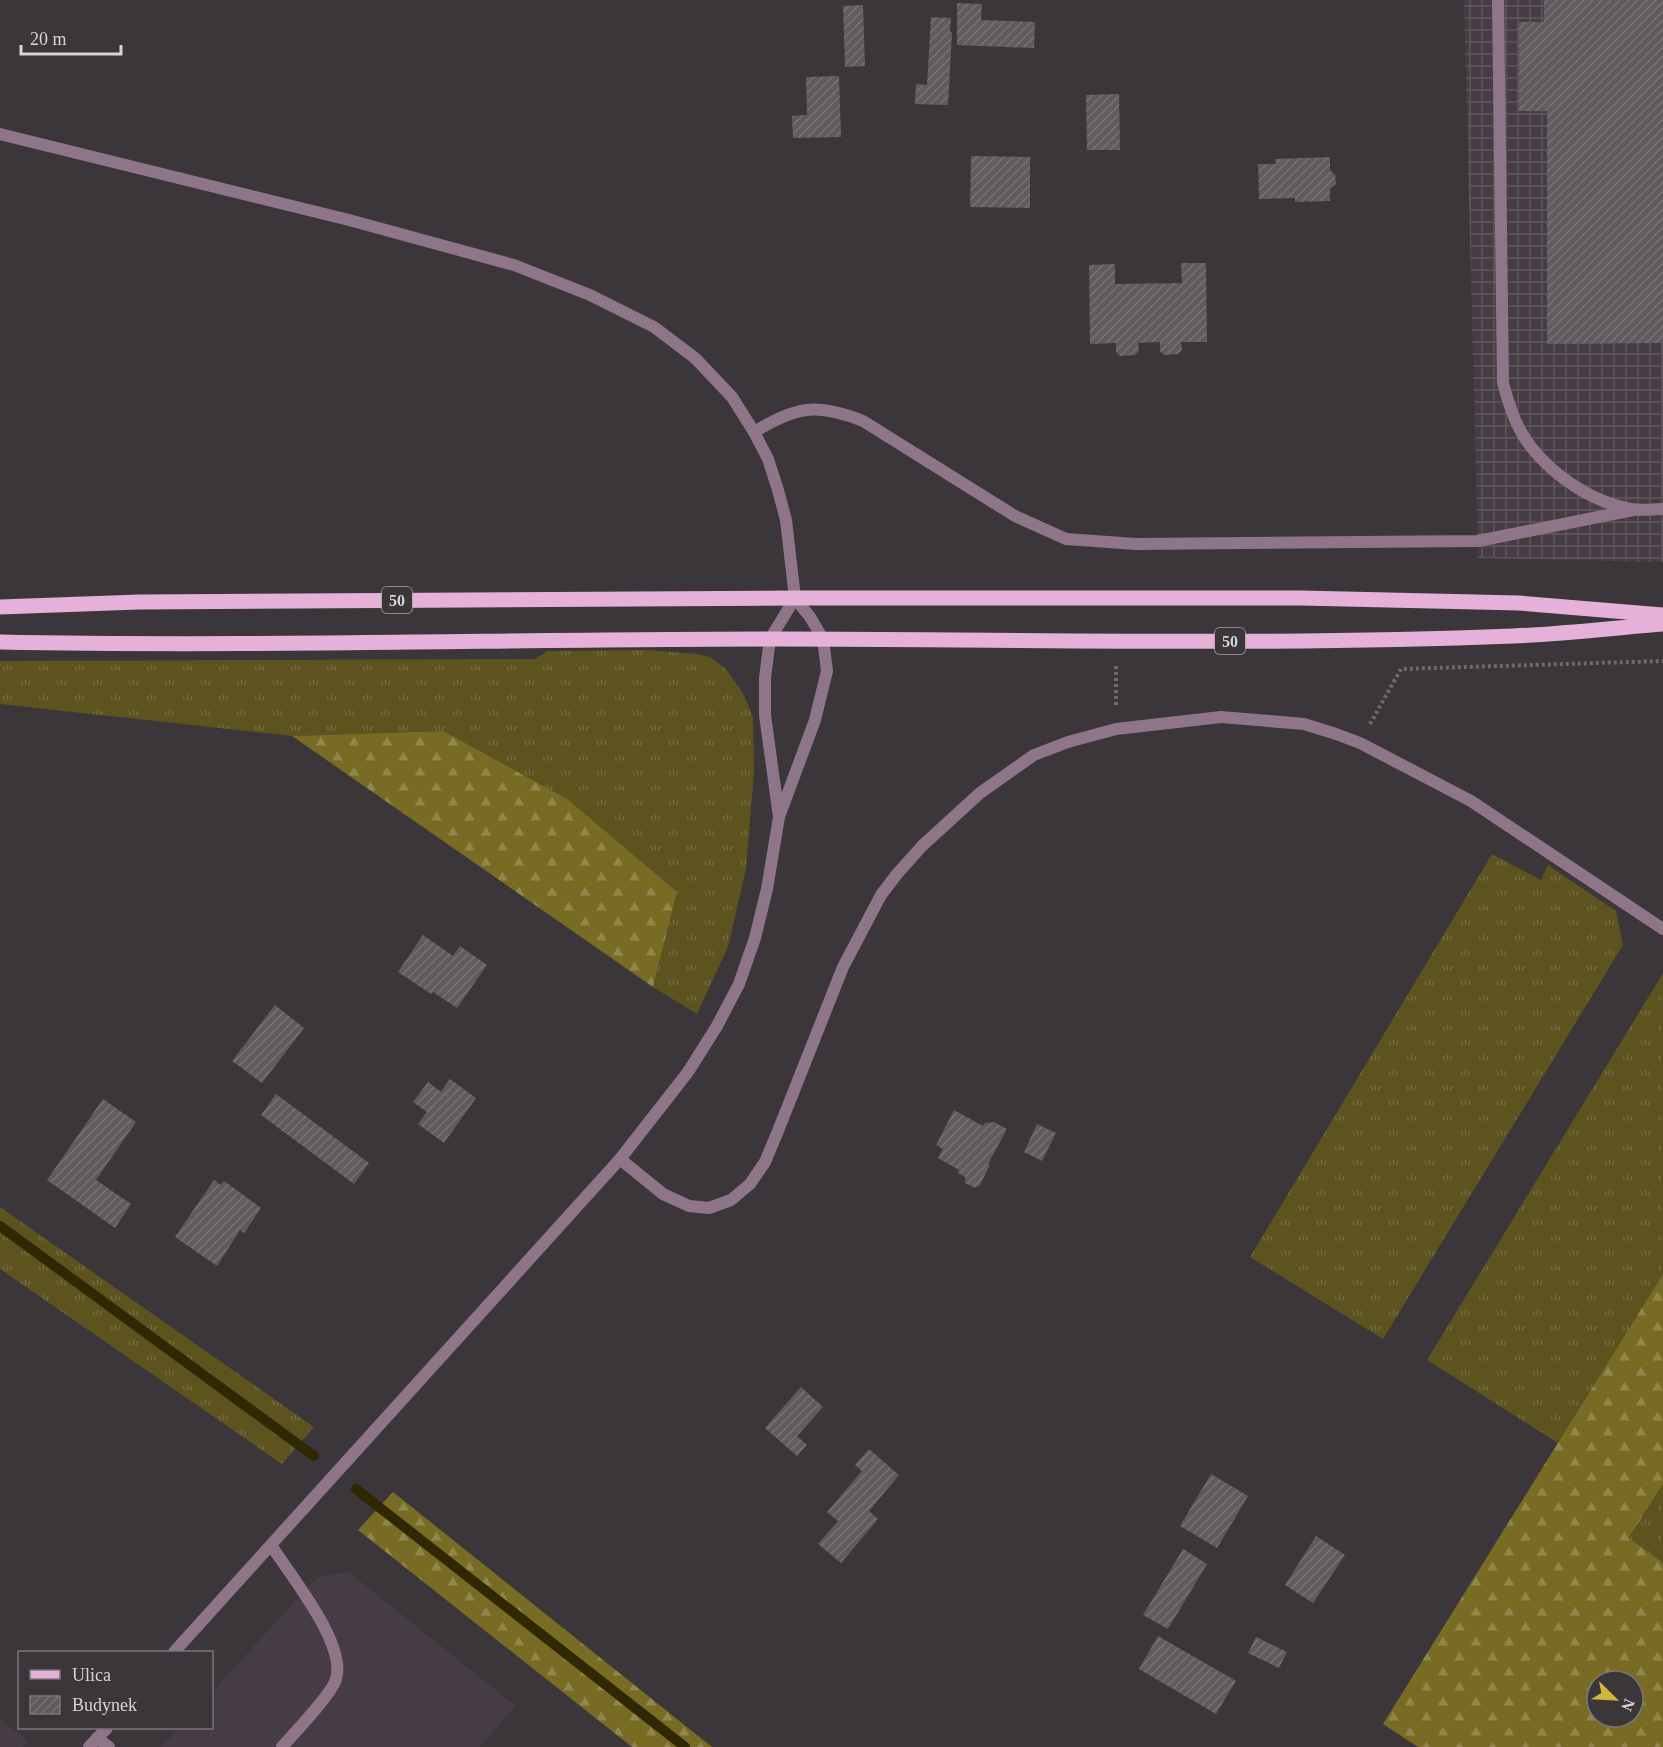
<svg xmlns="http://www.w3.org/2000/svg" width="1663" height="1747" viewBox="0 0 1663 1747" font-family="Georgia,serif">
  <defs>
    <pattern id="industrial-grid" width="8" height="8" patternUnits="userSpaceOnUse" patternTransform="scale(1.5)"><rect width="8" height="8" fill="#463c43"/><path d="M0 4h8M4 0v8" fill="none" stroke="#60575d"/></pattern>
    <pattern id="grass-tufts" width="24" height="20" patternUnits="userSpaceOnUse" patternTransform="scale(1.5)"><rect width="24" height="20" fill="#5c531f"/><path d="M3 7l-1-3M5 7V3M7 7l1-3M15 17l-1-3M17 17v-4M19 17l1-3" fill="none" stroke="#736b3f"/></pattern>
    <pattern id="forest-firs" width="22" height="20" patternUnits="userSpaceOnUse" patternTransform="scale(1.5)"><rect width="22" height="20" fill="#786c24"/><path d="M5 1l3.5 6h-7zM16 11l3.5 6h-7z" fill="#91874d"/></pattern>
    <pattern id="building-hatch" width="6" height="6" patternUnits="userSpaceOnUse" patternTransform="scale(1.5)"><rect width="6" height="6" fill="#605b5f"/><path d="M-1 1l2-2M0 6l6-6M5 7l2-2" fill="none" stroke="#767275"/></pattern>
  </defs>
  <rect width="100%" height="100%" fill="#3a3639"/>
  <path fill="#463c43" d="M349,1572l167,134 -36,41h-319l18,-19h33v-36l105,-115z
    M0,1719l28,22 -5,6h-23z"/>
  <path fill="url(#industrial-grid)" d="M1464,0h199v562l-185,-4z"/>
  <path fill="url(#grass-tufts)" d="M648,650l49,4 13,3 16,12 17,24 10,24 1,56 -8,96 -18,78 -31,67 -44,-27 24,-95 -234,-161 -151,5 -292,-32v-43l535,-2 12,-8z
    M1492,854l49,26 7,-15 68,46 7,34 -240,394 -133,-82z
    M1663,973v301l-105,169 -131,-83z
    M0,1207l314,220 -32,37 -282,-195z
    M1663,1484v79l-34,-24z"/>
  <path fill="url(#forest-firs)" fill-rule="evenodd" d="M443,731l124,68 110,93 -24,95 -361,-251z
    M1663,1274v210l-34,54 34,25v184h-245l-35,-23zM1597,1681h36v36h-36z
    M393,1492l319,255h-80l-274,-217z"/>
  <g fill="none" stroke-linecap="round" stroke-linejoin="round">
    <path stroke="#2f2802" stroke-width="10" d="M0,1226l314,230
      M356,1489l329,258"/>
  </g>
  <path fill="url(#building-hatch)" d="M1544,0h119v343l-116,1v-233h-28v-89h25z
    M957,3l25,1 -1,16 54,2 -1,26 -77,-3z
    M863,5l2,61 -20,1 -2,-61z
    M931,17l20,1 -1,14h2l-4,73 -33,-1 1,-20 11,1z
    M839,76l2,61 -48,1 -1,-22 15,-1 -1,-38z
    M1119,94l1,56h-33l-1,-55z
    M971,156l59,1v51l-60,-1z
    M1330,157v13l5,5 1,9 -6,5v12l-35,1v-4l-36,1 -1,-35h18l-1,-5z
    M1181,263h25l1,79h-26l1,8 -4,4 -14,1 -4,-4v-9l-22,1 1,8 -4,4 -15,1 -4,-4v-9l-26,1 -1,-79 26,-1v20l67,-1z
    M423,935l30,21 7,-10 27,19 -30,43 -24,-16 -2,2 -33,-22z
    M275,1005l29,23 -42,55 -30,-22z
    M450,1079l26,19 -32,45 -26,-19 9,-12 -14,-10 15,-20 13,10z
    M276,1094l93,69 -15,21 -93,-69z
    M103,1099l33,23 -40,58 35,24 -16,24 -68,-48z
    M954,1110l29,16 2,-3 9,-1 13,7 -19,35 2,1 -10,20 -5,3 -10,-5v-6l-7,-4 1,-3 -21,-12 5,-9 -7,-4z
    M1037,1124l19,9 -14,28 -18,-9z
    M214,1180l7,5 3,-4 37,27 -17,25 -4,-3 -23,36 -42,-29z
    M801,1387l22,20 -26,29 10,9 -10,11 -32,-28z
    M869,1449l30,26 -30,36 9,8 -37,44 -23,-19 20,-23 -11,-9 35,-41 -7,-6z
    M1211,1474l37,22 -31,52 -37,-22z
    M1316,1536l29,19 -32,48 -28,-18z
    M1183,1549l24,15 -39,65 -25,-14z
    M1158,1636l78,45 -20,33 -77,-45z
    M1256,1637l31,15 -8,16 -31,-15z"/>
  <g fill="none" stroke-linecap="round" stroke-linejoin="round">
    <path stroke="#6e6a6d" stroke-width="4" stroke-dasharray="3 3" stroke-linecap="butt" d="M1116,666v41
      M1370,724l31,-55 262,-8"/>
    <path stroke="#8f7588" stroke-width="12" d="M1498,0l5,383c6,22 13,45 28,64 24,30 61,55 100,62 10,2 22,0 32,0
      M754,432c43,-25 61,-30 109,-11l152,95 51,23 70,5 342,-3 155,-31
      M271,1545c19,30 76,99 65,134 -4,15 -42,54 -54,68
      M97,1738l12,9"/>
    <path stroke="#8f7588" stroke-width="12" d="M0,134l349,86 165,45 76,30 64,32 41,31 37,39 22,35 14,27 10,31 8,30 9,78
      M620,1159l43,35 26,12 20,2 22,-8 19,-16 15,-22 13,-31 65,-164 38,-72 16,-21 25,-28 58,-53 54,-38 34,-13 48,-13 105,-12 83,7 32,10 24,9 111,58 192,128"/>
    <path stroke="#8f7588" stroke-width="12" d="M174,1652l446,-493 68,-87 29,-46 22,-42 16,-46 12,-49 12,-72 36,-97 12,-49 -4,-32 -13,-22 -15,-19 -25,41 -5,39v37l14,102
      M89,1747l18,-19"/>
    <path stroke="#e5b1d8" stroke-width="15" d="M0,607l139,-5 656,-4h506l218,5 144,12
      M0,642c259,5 518,-3 777,-3 246,0 491,7 736,-3 50,-2 100,-8 150,-12"/>
  </g>
  <g text-anchor="middle" dominant-baseline="central" stroke-width="4.5" stroke-linejoin="round" paint-order="stroke">
    <g fill="#3a3639" stroke="#a8a5a7" stroke-width="1.5">
      <rect x="382" y="587" width="30" height="26" rx="4.5"/>
      <rect x="1215" y="628" width="30" height="26" rx="4.5"/>
    </g>
    <g font-size="16" font-weight="bold" fill="#d7d4d6">
      <text x="397" y="600">50</text>
      <text x="1230" y="641">50</text>
    </g>
  </g>
  <rect x="18" y="1651" width="195" height="78" fill="#3a3639" stroke="#797578" stroke-width="1.5"/>
  <rect x="30" y="1670" width="30" height="9" fill="#e5b1d8" stroke="#797578" stroke-width="1.5"/>
  <text x="72" y="1681" font-size="18" fill="#d7d4d6">Ulica</text>
  <rect x="30" y="1696" width="30" height="18" fill="url(#building-hatch)" stroke="#797578" stroke-width="1.5"/>
  <text x="72" y="1711" font-size="18" fill="#d7d4d6">Budynek</text>
  <g transform="translate(1615 1699) rotate(114)"><circle r="28" fill="#3a3639" stroke="#797578" stroke-width="1.5"/>
  <path d="M0-4.5L10 22L0 15L-10 22Z" fill="#ceb838"/>
  <text y="-9" font-size="16" font-weight="bold" text-anchor="middle" fill="#d7d4d6">N</text>
  </g>
  <path d="M21 45v9h100v-9" fill="none" stroke="#d7d4d6" stroke-width="3"/>
  <text x="30" y="45" font-size="18" fill="#d7d4d6" stroke="#3a3639" stroke-width="4.5" paint-order="stroke">20 m</text>
</svg>
